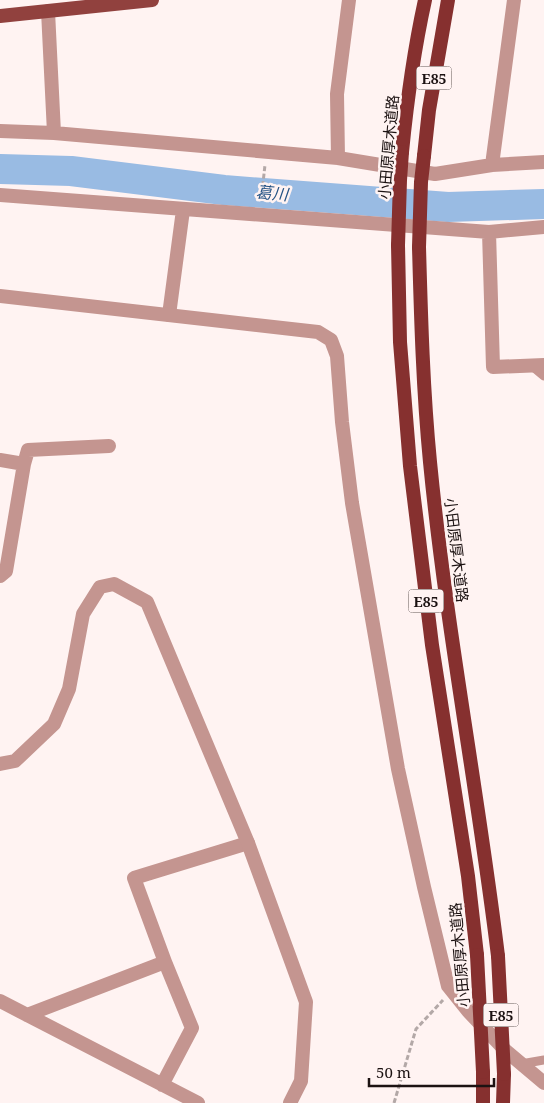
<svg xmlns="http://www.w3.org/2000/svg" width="544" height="1103" viewBox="0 0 544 1103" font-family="'Noto Serif','Noto Sans JP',serif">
  <rect width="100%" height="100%" fill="#fff3f2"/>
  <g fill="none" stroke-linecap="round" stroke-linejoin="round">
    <path stroke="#99bbe3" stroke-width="30" d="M0,169l71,2 153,19 224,17 96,-3"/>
    <path stroke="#b3a8a7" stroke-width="3" stroke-dasharray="5 2.5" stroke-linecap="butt" d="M261,201l4,-36
      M394,1103l22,-74 27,-29"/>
    <path stroke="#c49590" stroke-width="9" d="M532,366l12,10
      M521,1064l23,-4"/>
    <path stroke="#c49590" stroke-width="14" d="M514,0l-22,165 52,-3
      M48,11l6,122
      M0,131l54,2 284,25 97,16 57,-9
      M338,158l-1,-64 12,-94
      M0,195l489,37 55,-5
      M489,232l4,135 51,-2
      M169,315l14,-105
      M0,460l24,4
      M0,576l6,-5 18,-107 4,-14 81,-4
      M0,1001l198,102
      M27,1015l138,-53 -31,-84 114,-35
      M162,1085l30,-57 -27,-66"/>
    <path stroke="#c49590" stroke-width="14" d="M0,296l318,36 13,8 6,16 5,66 10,81 46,266 26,118 24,99 20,25 37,39 39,33
      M0,764l15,-3 39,-37 15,-35 14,-75 17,-27 14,-3 33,18 101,241 58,159 -5,79 -11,22"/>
    <path stroke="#91413e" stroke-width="14" d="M0,16l152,-16"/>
    <path stroke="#86302f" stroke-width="14" d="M402,152c5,-51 12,-102 23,-152
      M424,156l5,-46 19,-110
      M398,245l2,97 10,124 22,179 36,231 9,79
      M419,247c2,72 4,143 11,215 16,165 48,329 68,494
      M483,1103v-31
      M503,1103l1,-29"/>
    <path stroke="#86302f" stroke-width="14" d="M398,245l2,-65 2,-28
      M419,247l2,-65 3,-26
      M477,955l6,117
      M498,956l6,118"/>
  </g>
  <g text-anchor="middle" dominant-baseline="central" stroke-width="5" stroke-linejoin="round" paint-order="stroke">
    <g fill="#fff3f2" stroke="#605655" stroke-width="1">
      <rect x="416.5" y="66.5" width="35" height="23" rx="4"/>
      <rect x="408.5" y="589.5" width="35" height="23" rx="4"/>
      <rect x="483.5" y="1003.5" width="35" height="23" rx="4"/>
    </g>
    <g font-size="14" font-weight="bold" fill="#1c1212">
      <text x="434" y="78">E85</text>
      <text x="426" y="601">E85</text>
      <text x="501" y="1015">E85</text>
    </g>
    <g font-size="15" fill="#1c1212" stroke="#fff3f2">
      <text transform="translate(388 147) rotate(-85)">小田原厚木道路</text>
      <text transform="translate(457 550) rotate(83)">小田原厚木道路</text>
      <text transform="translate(459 955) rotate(-95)">小田原厚木道路</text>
    </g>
    <g font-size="16" font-style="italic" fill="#255385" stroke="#fff3f2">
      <text transform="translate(272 193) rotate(5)">葛川</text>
    </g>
  </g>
  <path d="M369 1078v8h125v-8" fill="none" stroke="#1c1212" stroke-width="2.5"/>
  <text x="376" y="1078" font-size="15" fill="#1c1212" stroke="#fff3f2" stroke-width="4" paint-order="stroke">50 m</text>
</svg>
